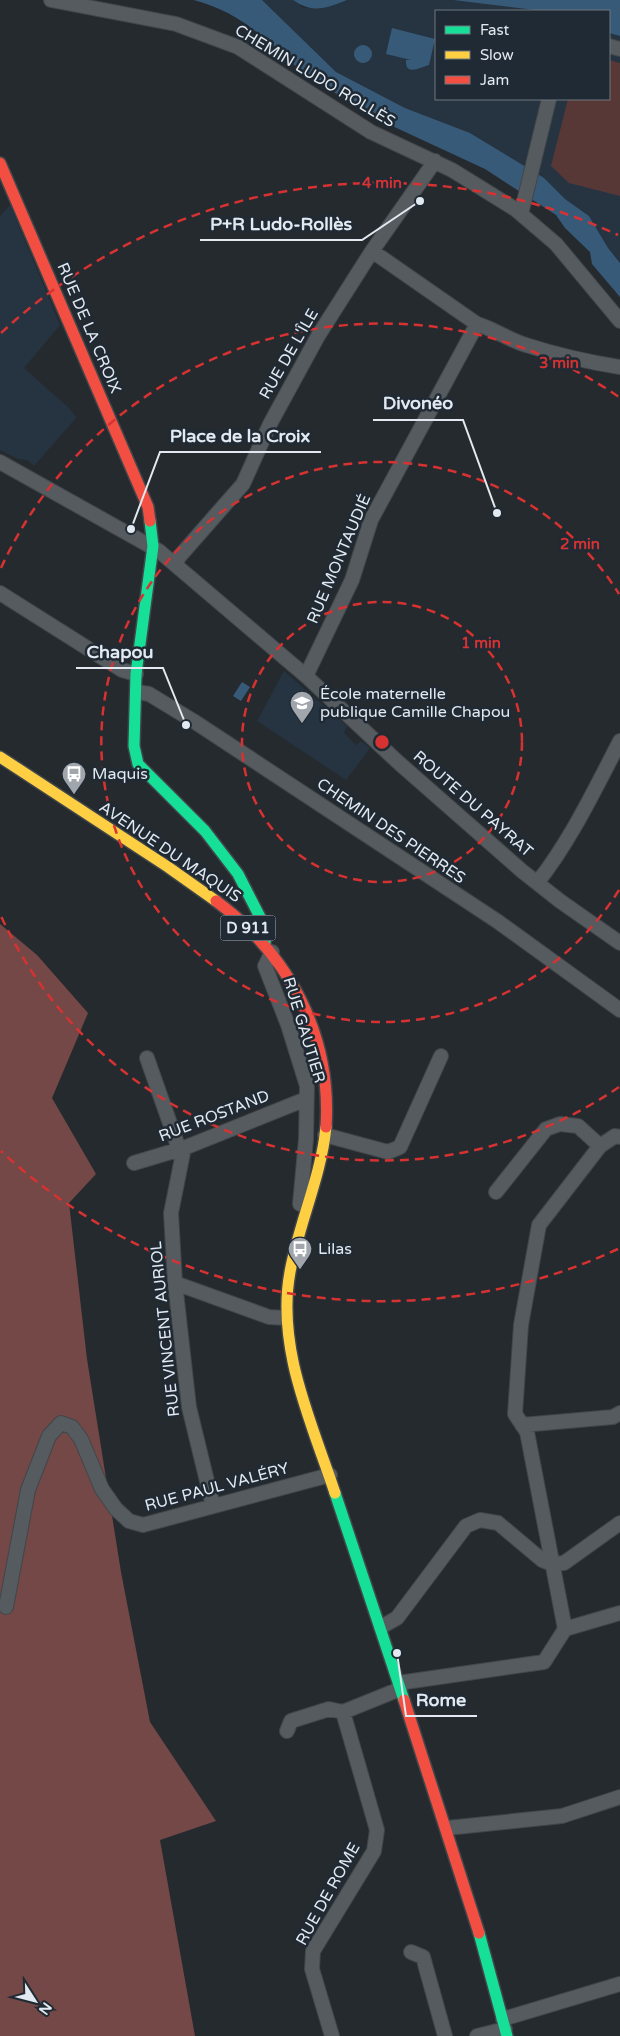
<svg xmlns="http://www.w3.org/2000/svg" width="620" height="2036" viewBox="0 0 620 2036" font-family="'Varela Round',sans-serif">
  <rect width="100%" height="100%" fill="#252a2f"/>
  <path fill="#253440" d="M262,0h31l11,8 43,-8h106l90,11h-107v88h173v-66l11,3v227l-12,-15 -19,-32 -24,-17 -21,-21 -74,-45 -65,-25 -69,-36z
    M10,205l50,120 -36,43 46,41 6,9 -42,48 -7,-6 -9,-1 -18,-9v-234z
    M284,671l63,55 -3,7 12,12 5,-4 9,7 -24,32 -89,-59z"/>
  <path fill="#583837" d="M609,60l11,3v133l-51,-13 -18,-17 17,-67h41z"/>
  <path fill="#734846" d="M0,924l37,31 51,58 -36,85 44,76 -27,29 18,156 34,213 29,150 66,99 -56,19 35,196h-195z"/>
  <path fill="#385a79" d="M194,0h68l74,72 69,36 65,25 74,45 21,21 24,17 19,32 12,15v34l-28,-33 -2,-12 -25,-24 -9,-13 -71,-46 -97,-45 -68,-40c-4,-7 -13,-7 -19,-13 -37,-32 -57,-57 -107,-71z
    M293,0h54c-21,8 -34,14 -54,0z
    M453,0h167v36l-11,-3v-22h-66z
    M392,28l43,11 -6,26c-8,2 -24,12 -23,-5h5l-25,-6z
    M354 54a9 9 0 1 1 18 0a9 9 0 1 1-18 0Z
    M242,682l8,5 -9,14 -8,-5z"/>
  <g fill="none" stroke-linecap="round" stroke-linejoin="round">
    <defs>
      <path id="street" d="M51,0l125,24 62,23 133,85 81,38 63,39 41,35 64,77
        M609,46l11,3
        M521,214l28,-115
        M372,251l105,73c17,5 32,16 49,21 31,10 62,17 94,22
        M0,462l159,89 147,125 93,87 123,108 38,30 60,42
        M175,564l4,-7 64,-73 27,-60 48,-88 54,-85 63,-90
        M0,593l122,77 14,4
        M306,676l46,-96 19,-60 106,-196
        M137,692l12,2 46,28 302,199 123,89
        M537,883c34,-43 58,-94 83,-142
        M272,952l-7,14 23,59 19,61 -1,53 -6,65h4
        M147,1058l32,91
        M325,1135l63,17 12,-5 41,-91
        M184,1148l-13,65 4,70 14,124 24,99
        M134,1163l50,-15 122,-49
        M496,1192l50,-63 14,-5 18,2 22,20
        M175,1283l94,34 17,1
        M522,1425l91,-8 7,-4
        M6,1607l22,-117 21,-54 12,-13 11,4 9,12 21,50 14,20 13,12 14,4 187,-50
        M381,1627l16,-9 69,-92 14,-6 18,3 44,37 10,4 12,-1 56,-40
        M565,1629l-38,-197 -12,-18 6,-89 18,-100 61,-79 15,-10 5,1
        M287,1731l4,-10 38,-12 14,3
        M447,1828l115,-12 58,-19
        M411,1952l12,5 22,79
        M503,2019l117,-35
        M332,2036l-20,-67 1,-18 61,-100 3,-21 -34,-118 52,-21 10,-9 139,-20 21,-33 55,-16
        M477,2036l28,-7"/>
      <path id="fast" d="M150,521l3,25 -17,128 -2,72 4,18 67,67 33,43 24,47 4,12 -1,10
        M335,1493l69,207
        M479,1933l28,103"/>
      <path id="slow" d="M0,757l168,110 48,34
        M326,1127c-5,50 -27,96 -36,145 -14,76 22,151 45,221"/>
      <path id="jam" d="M0,163l148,344 2,14
        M216,901c73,54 116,134 110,226
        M404,1700l75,233"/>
    </defs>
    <use href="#street" stroke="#41464a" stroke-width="16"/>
    <use href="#fast" stroke="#41464a" stroke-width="14"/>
    <use href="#slow" stroke="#41464a" stroke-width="14"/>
    <use href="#jam" stroke="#41464a" stroke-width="14"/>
    <use href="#street" stroke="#565b60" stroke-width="14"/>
    <use href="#fast" stroke="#16e098" stroke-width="11"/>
    <use href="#slow" stroke="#ffcf43" stroke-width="11"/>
    <use href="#jam" stroke="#f24e42" stroke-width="11"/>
  </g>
  <g fill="none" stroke="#d73232" stroke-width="2.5" stroke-dasharray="9 6">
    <circle cx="382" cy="742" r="140"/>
    <path d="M619 890A280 280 0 1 1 619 594"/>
    <path d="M619 1087A419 419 0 0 1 1 916M1 568A419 419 0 0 1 619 397"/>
    <path d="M618 1249A559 559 0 0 1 1 1151M1 333A559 559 0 0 1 618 235"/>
  </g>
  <defs>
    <symbol id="school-pin" viewBox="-11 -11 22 30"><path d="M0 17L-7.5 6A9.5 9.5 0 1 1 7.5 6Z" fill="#a0a6ac" stroke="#202a34"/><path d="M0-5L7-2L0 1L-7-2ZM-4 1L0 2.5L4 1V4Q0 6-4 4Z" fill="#fff"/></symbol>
    <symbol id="bus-pin" viewBox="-11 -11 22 30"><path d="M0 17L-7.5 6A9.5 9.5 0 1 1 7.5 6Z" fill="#a0a6ac" stroke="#202a34"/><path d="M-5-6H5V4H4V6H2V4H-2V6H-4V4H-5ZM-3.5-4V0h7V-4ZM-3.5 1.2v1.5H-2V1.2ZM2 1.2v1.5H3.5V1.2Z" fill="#fff"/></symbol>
  </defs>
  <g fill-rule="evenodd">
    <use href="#school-pin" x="288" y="689" width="28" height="38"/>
    <use href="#bus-pin" x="60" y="760" width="28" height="38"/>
    <use href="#bus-pin" x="286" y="1235" width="28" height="38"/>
  </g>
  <g text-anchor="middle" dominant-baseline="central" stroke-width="5" stroke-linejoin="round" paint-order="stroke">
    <rect fill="#202a34" stroke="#a8b0b8" stroke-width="1" x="220.5" y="915.5" width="55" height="25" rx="4"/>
    <g font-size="15" font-weight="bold" fill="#e2e9f0">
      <text x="248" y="928">D 911</text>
    </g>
    <g font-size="16" fill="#e2e9f0" stroke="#202a34">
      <text transform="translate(315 76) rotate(31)">CHEMIN LUDO ROLLÈS</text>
      <text transform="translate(89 328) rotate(67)">RUE DE LA CROIX</text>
      <text transform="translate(289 354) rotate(-60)">RUE DE L'ÎLE</text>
      <text transform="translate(339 559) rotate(-67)">RUE MONTAUDIÉ</text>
      <text transform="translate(473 804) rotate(41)">ROUTE DU PAYRAT</text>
      <text transform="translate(391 831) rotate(34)">CHEMIN DES PIERRES</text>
      <text transform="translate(170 852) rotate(34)">AVENUE DU MAQUIS</text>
      <text transform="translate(304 1030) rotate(73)">RUE GAUTIER</text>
      <text transform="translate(214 1116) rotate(-21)">RUE ROSTAND</text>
      <text transform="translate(165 1329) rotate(-96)">RUE VINCENT AURIOL</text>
      <text transform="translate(217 1487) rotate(-15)">RUE PAUL VALÉRY</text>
      <text transform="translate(328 1894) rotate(-61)">RUE DE ROME</text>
    </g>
    <g font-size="16" fill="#e2e9f0" stroke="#202a34" text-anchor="start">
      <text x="320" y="694">École maternelle<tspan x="320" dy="18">publique Camille Chapou</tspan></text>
      <text x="92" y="774">Maquis</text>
      <text x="318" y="1249">Lilas</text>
    </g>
  </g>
  <circle cx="382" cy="742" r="8" fill="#d73232" stroke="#202a34" stroke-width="2.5"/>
  <g font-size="15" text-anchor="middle" font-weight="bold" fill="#d73232" stroke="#202a34" stroke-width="5" stroke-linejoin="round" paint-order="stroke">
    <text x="382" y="188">4 min</text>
    <text x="559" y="368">3 min</text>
    <text x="580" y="549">2 min</text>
    <text x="481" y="648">1 min</text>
  </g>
  <path fill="none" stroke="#e2e9f0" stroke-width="2" d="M420 201L362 240H200M497 513L463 420H373M131 529L160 452H321M186 725L163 668H76M397 1653L406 1716H477"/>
  <g fill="#e2e9f0" stroke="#202a34" stroke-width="2">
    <circle cx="420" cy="201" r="5"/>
    <circle cx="497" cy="513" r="5"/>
    <circle cx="131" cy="529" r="5"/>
    <circle cx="186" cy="725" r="5"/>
    <circle cx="397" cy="1653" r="5"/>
  </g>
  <g font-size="18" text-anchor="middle" font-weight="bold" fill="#e2e9f0" stroke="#202a34" stroke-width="5" stroke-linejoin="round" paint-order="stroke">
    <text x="281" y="230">P+R Ludo-Rollès</text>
    <text x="418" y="409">Divonéo</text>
    <text x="240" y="442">Place de la Croix</text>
    <text x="120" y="658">Chapou</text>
    <text x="441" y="1706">Rome</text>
  </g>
  <rect x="435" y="10" width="175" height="90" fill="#202a34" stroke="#6e767f"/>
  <rect x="445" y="26" width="25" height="8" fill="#16e098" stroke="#6e767f"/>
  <text x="480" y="35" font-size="15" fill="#e2e9f0">Fast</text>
  <rect x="445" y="51" width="25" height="8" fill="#ffcf43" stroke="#6e767f"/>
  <text x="480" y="60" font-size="15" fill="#e2e9f0">Slow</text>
  <rect x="445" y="76" width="25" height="8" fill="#f24e42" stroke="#6e767f"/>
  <text x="480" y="85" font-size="15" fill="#e2e9f0">Jam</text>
  <g transform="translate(35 2001) rotate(126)" stroke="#202a34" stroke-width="4" paint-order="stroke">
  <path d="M0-4L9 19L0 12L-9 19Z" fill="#e2e9f0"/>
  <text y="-8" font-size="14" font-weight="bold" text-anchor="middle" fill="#e2e9f0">N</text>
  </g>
</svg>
